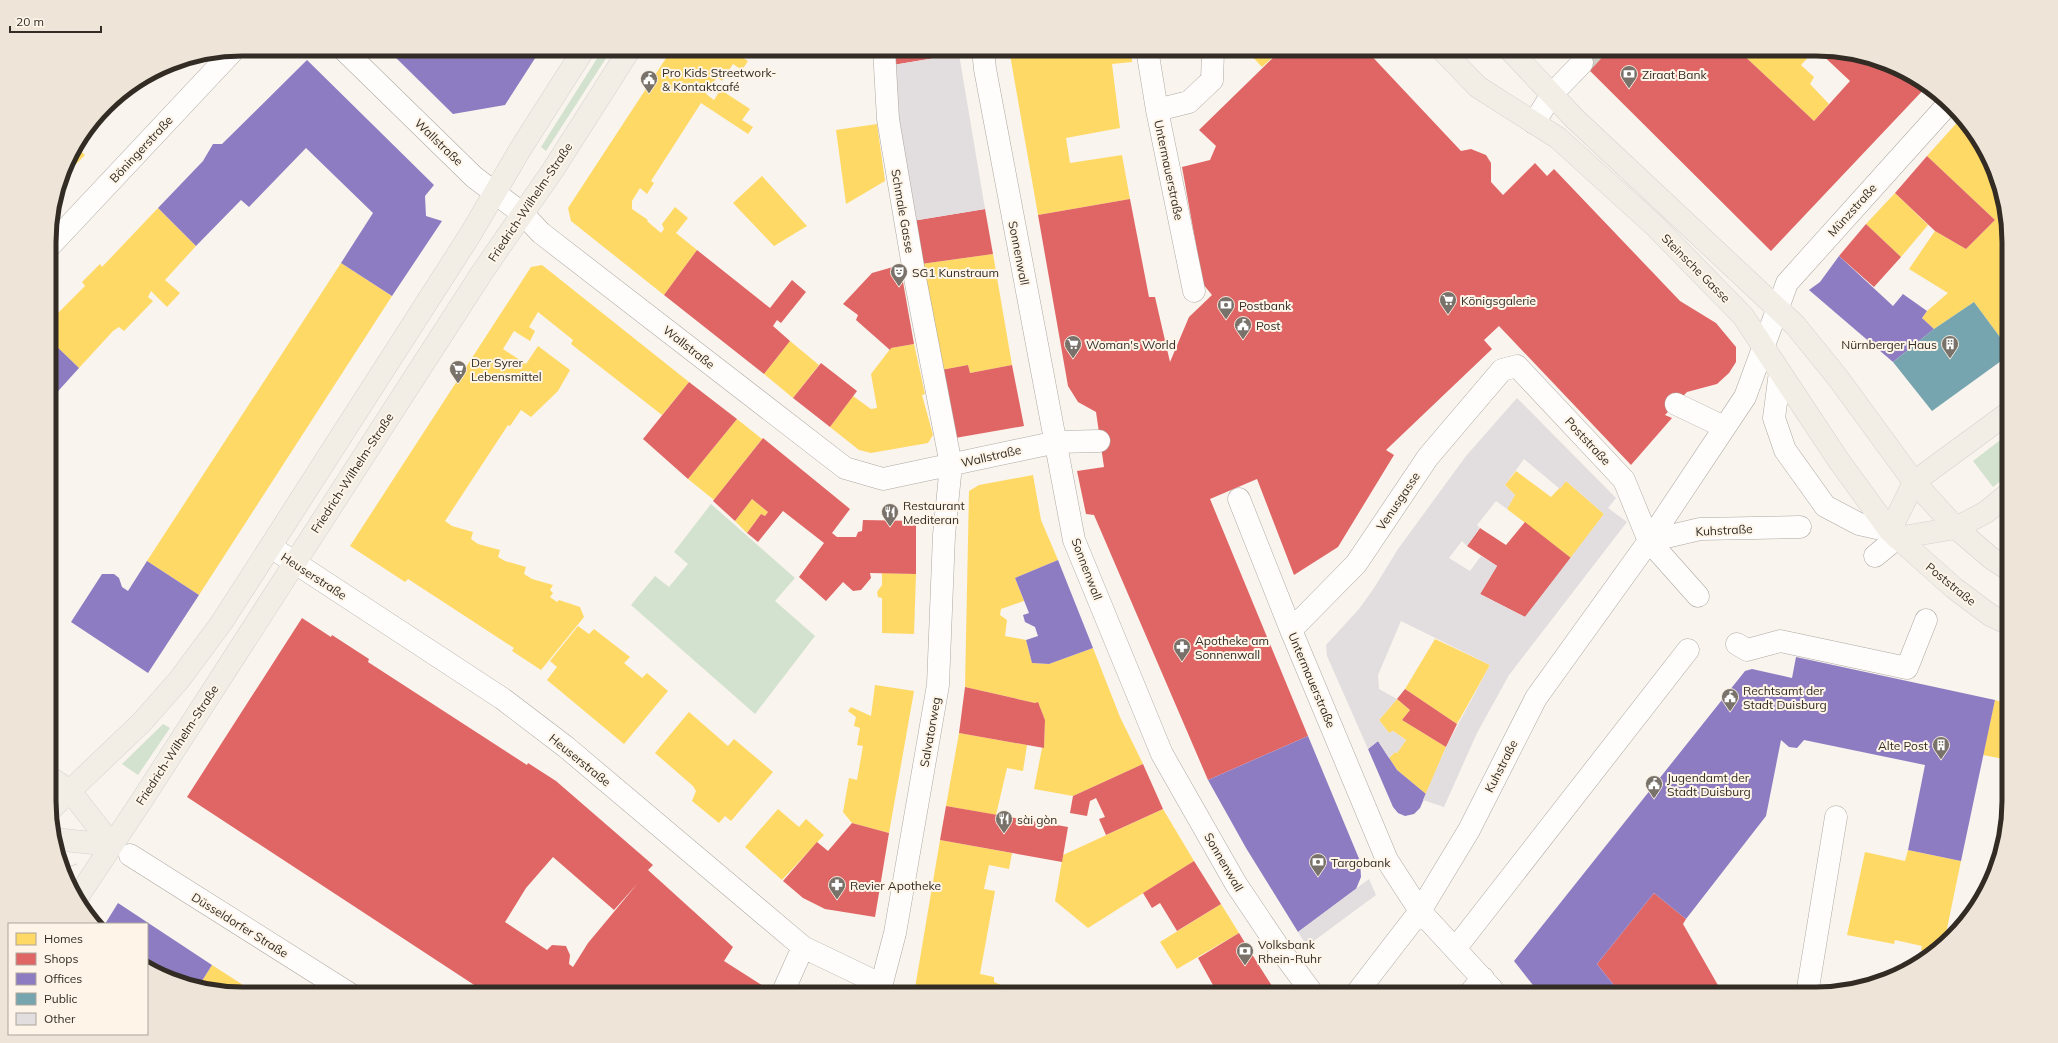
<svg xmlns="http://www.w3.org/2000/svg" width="2058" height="1043" viewBox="0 0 2058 1043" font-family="Mulish,sans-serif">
  <rect width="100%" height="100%" fill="#f9f4ed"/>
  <path fill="#d3e2cf" d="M603,49h9l-66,102 -5,-4z
    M2008,434v41l-15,12 -20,-26z
    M711,504l84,74 -20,23 40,35 -60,78 -124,-109 24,-29 14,11 19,-23 -14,-12z
    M163,724l7,4 -32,47 -16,-11z"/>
  <path fill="#ffd966" d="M672,49h68l-3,5 11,7 -6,9 -9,-6 -11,17 -5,-4 -11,17 8,6 5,-8h5l26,17 -8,11 11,7 -5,7 -47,-31 -50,78 3,2 -7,11 -7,-6 -8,13v8l16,11 -1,1 14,12 3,-4 -2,-5 13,-17 13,11 -12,15 21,17 -33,45 -93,-74 -3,-13z
    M1009,49h122l1,13 -20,2 8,64 -54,10 4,25 52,-8 8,44 -92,16z
    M1256,49h26l-20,18 -12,-13z
    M1737,49h79l-15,16 13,12 -4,7 19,20 -15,17z
    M105,110l2,3 -20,22 -1,-1z
    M1962,117l7,8 25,43 13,49 1,131 -34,-46 -40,27 -12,-11 5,-7 21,-18 -39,-24 26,-38 31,18 29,-29 -68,-64z
    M877,124l8,57 -39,23 -10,-74z
    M76,147l9,8 -15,15 -4,-3 3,-10z
    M762,176l45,50 -33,20 -41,-43z
    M1895,193l33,32 -27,32 -35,-33z
    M158,208l38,38 -31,34 15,13 -13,14 -16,-16 -3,6 5,4 -29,30 -5,-4 -6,4 -34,37 -29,-28v-19l35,-35 -3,-4 18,-18 2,3z
    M993,254l19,111 -42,8 -2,-8 -27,5 -20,-106z
    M341,263l51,33 -193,299 -52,-34z
    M542,265l147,117 -27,33 -91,-71 2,-4 -35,-28 -9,15 6,4 -5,10 -16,-10 -11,18 23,15 12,-18 32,24 -12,21 -27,26 -10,-7 -11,16 -2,-1 -63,96 7,5 21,6 -2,7 7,5 22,6 -2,7 7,4 21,6 -2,7 8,5 21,6 -3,5 3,3 -3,4 7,5 2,-2 21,7 4,10 -43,53 -29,-19 2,-3 -66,-43 -40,-26 -3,3 -55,-36 181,-279z
    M790,341l29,24 -26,33 -29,-24z
    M914,344l11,50 -3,1 11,40 -5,8 -57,10 -12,-3 -29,-23 23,-31 18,13 6,-1 -6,-34 20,-26z
    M737,419l25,20 -48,61 -26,-21z
    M1516,471l35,26 15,-16 38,33 -33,44 -64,-49 8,-14 -10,-10z
    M1033,475l8,45 17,40 -43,18 9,23 -23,8 -1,6 7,5 -2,16 21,4 6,23 17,1 44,-16 27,69 23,47 -70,32 -39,-7 8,-41h2l1,-28 -7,-18 -3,1 -70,-16 4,-196 10,-6z
    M752,499l16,13 -3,4 -4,-2 -14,19 -12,-12z
    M882,573l34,1 -2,60 -32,-1v-35l-4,-1 -1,-5 5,-7z
    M578,626l11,8 5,-5 36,28 -6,6 18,15 5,-5 21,18 -44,53 -77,-64 10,-13 -7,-6z
    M1435,639l55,26 -33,59 -52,-35z
    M875,685l39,6 -25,142 -37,-10 -9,-11 6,-34 8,2 6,-34 -6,-1 3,-17 -6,-2 2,-9 -8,-6 3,-4 20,9z
    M1397,699l13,11 -8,10 44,27 -20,47 -29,-24 -8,-12 6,-6 2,1 9,-13 -13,-9 -4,2 -10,-13z
    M1995,700l14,4v56l-26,-5z
    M689,712l39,34 6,-7 39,33 -42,49 -6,-5 -6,7 -27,-22 4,-10 -3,-5 -38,-33z
    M959,733l68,12 -4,26 -16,-3 -11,47 -50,-9z
    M778,809l21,18 7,-8 18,16 -42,45 -37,-33z
    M1163,809l31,52 -106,67 -33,-27 8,-46z
    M940,840l72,13 -3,16 -20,-4 -5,24 11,2 -15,83 14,3v5l28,12h-108z
    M1908,850l53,11 -17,82 -10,9 -13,-2 1,-4 -27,-6 -1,4 -47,-9 18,-83 40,9z
    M1221,904l18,29 -62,36 -17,-27z
    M212,965l45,29h-15l-42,-10z"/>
  <path fill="#e06666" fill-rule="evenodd" d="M893,49h65l1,5 -66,11z
    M1282,49h83l96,102 10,-2 15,6 5,8v19l12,13 32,-32 12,13 7,-7 126,132 36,22 20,24v15l-7,11 -12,11 -30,8 -22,23 7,3 -41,47 -132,-139 -15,14 8,9 -106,101 8,5 -56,92 -44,28 -37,-96 -47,20 98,237 -100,44 -114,-265 -8,-1 -9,-43 27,-4 -8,-55 -18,-10 -10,-16 -30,-171 92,-16 19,98h6l15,65 19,-45 23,-22 -9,-11 -21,-117 28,-7 6,-14 -17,-16z
    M1568,49h169l77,72 36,-40 -34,-32 85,20 26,17 -156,165z
    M1927,156l68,64 -29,29 -31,-18 -40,-38z
    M985,209l8,45 -72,10 -9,-43z
    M1866,224l35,33 -27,30 -35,-31z
    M697,250l73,58 22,-28 14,12 -25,31 -4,-3 -4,6 17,15 -26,33 -100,-79z
    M900,265l14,79 -23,4 -1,2 -34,-30 2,-5 -15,-11 29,-31z
    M821,363l36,28 -27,36 -37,-29z
    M968,365l2,8 42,-8 12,61 -69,12 -14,-68z
    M689,382l48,37 -49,60 -45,-40z
    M763,438l87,71 -18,24 5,4h19l2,-5 4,-1 1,-11 53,1v53l-46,-1 1,5 -10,12 -8,1 -10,-9 -17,19 -27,-24 25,-34 -41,-32 -25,31 -11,-9 14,-19 4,2 3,-4 -16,-13 -17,22 -22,-20z
    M1525,522l46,36 -46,59 -45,-23 17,-28 -30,-20 13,-18 26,17z
    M302,618l29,19 1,-2 37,24 -1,3 159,103 1,-2 28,18 97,84 -5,5 85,77 -9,14 52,33h-288l-301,-197zM553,857l61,53 24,-27 -50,60 -15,24 -4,-3 1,-9 -4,-9 -14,-1 -5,5 -42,-28 21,-34z
    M965,687l70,16 3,-1 7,18 -1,28 -85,-15z
    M1405,689l52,35 -11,23 -44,-27 8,-10 -13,-11z
    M1143,764l20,45 -57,26 -7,-16 6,-2 -9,-19 -6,3 -3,15 -17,-3 3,-17z
    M946,806l122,21 -6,35 -122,-22z
    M852,823l37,10 -14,84 -50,-8 -22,-11 -20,-17 34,-39 11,9z
    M1194,861l27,43 -44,27 -17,-28 -8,5 -9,-15z
    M1654,893l32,26 -3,5 40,70h-102l-24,-30z
    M1239,933l19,31 19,30h-59l-20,-36z"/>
  <path fill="#8e7cc3" d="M387,49h154l-36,56 -52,9z
    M307,60l127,125 -9,11 1,20 16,5 -50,75 -51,-33 32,-50 -67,-65 -57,59 -8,-7 -45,46 -38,-38 45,-47 10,-17h9z
    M1839,256l54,50 10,-12 24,17 -5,7 12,11 -41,33 -84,-72 11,-8z
    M50,340l29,28 -28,31 7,7 -8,9z
    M1058,560l35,88 -44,16 -17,-1 -6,-23 12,-4 -3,-9 -10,-5 -2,-7 6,-2 -14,-35z
    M147,561l52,34 -51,78 -77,-51 31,-48h12l5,4 3,9 6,4z
    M1796,657l199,43 -34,161 -53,-11 17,-85 -121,-25 -7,8 -8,-1 -8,-7 -15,76 -80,103 -32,-26 -57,71 24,30h-81l-26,-33 231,-290 7,-2 40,9z
    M1308,736l52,125 1,16 -5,12 -58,43 -52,-84 -38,-68z
    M1378,741l19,29 29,24 -6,14 -6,6 -9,2 -7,-3 -5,-6 -25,-58z
    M118,903l94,62 -12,19 -43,-10 -10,-6v-44h-42z"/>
  <path fill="#76a5af" d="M1974,302l34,46v8l-76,55 -39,-49 41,-33z"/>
  <path fill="#e2dddf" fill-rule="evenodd" d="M959,54l26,155 -73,12 -15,-106 -4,-50z
    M1517,398l99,100 -8,10 19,14 -118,153 -32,58 -33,74 -21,-7 23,-53 44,-82 -89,-44 -23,54 1,14 18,10 -18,21 10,13 4,-2 13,9 -9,13 -2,-1 -6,6 -11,-17 -10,8 -41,-93 -1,-11 33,-36 15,-21 24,-39 68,-93zM1524,459l36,30 6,-8 38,33 -79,103 -45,-23 17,-28 -16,-10 -11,15 -21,-13 13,-17 5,5 13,-18 -3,-3 19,-24 11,8 8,-14 -10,-10z
    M1369,879l7,16 -69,51 -9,-14z"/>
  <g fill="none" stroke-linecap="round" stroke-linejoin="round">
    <path stroke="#d1ccc5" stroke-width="22" stroke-dasharray="22 11" stroke-linecap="butt" d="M1582,63l13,-14"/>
    <defs>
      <path id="minor" d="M343,49l131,128 49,37 18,19 304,235 38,11 174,-37 42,-1
        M983,49l2,20 89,471 88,214 74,130 43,64 34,46
        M1147,49l10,61 37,181
        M1157,110l32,-8 23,-22 1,-28 -3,-3
        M1534,123l18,-29 30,-31
        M49,247l184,-196
        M1780,372l-6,46 11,32 40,56 34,18 31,7
        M1676,404l48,23
        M1239,499l52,131 96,230 33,51 72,78
        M1649,541l51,-12 100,-2
        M271,547l232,152 63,48 237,200 77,37
        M1875,556l22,-18
        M1291,630l65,-66 72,-107 74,-87 15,-4 107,114 25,61 49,55
        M1737,644l10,6 33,-9 127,27 19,-48
        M130,855l220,139
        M1455,949l233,-299
        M782,994l21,-47
        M879,994l16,-61 43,-248 6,-150 7,-70 -36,-187 -27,-159 -4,-70
        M1356,994l64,-83 49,-81 67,-132 113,-157 96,-144 42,-114 162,-180
        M1469,994l14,-16
        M1807,994l29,-177"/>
      <path id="major" d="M1441,49l37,38 80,51 97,88 88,90 96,145 51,70 64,57 36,27 19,9
        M1509,49l66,70 220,206 43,53 76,104 42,46 35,30 17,11
        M1890,531l24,-49 94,-69
        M1897,538l59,-10 30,-16 22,-18
        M51,778l19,13 42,54
        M51,809l91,-87 37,-42 43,-58 248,-387 51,-87 63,-99
        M54,839l58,6
        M77,898l67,-101 339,-526 70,-101 77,-121"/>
    </defs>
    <use href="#minor" stroke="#ada8a1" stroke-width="23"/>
    <use href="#major" stroke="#d4d1cd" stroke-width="23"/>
    <use href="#minor" stroke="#fefdfc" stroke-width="22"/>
    <use href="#major" stroke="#f2eee6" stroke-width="22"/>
    <path stroke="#dad9d6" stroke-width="1" d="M62,869l15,-5"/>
  </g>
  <defs>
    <symbol id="bank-pin" viewBox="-11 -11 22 30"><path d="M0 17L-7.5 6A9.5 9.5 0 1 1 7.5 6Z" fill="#78726a" stroke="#fef5e8"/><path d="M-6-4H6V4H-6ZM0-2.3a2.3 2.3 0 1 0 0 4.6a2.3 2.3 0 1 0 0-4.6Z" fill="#fff"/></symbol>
    <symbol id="civic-pin" viewBox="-11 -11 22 30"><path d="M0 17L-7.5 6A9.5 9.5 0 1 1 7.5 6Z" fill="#78726a" stroke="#fef5e8"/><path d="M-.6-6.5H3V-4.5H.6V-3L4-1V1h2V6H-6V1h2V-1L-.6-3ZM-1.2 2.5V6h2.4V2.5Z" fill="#fff"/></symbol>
    <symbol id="theatre-pin" viewBox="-11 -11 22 30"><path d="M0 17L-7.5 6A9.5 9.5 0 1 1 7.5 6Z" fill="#78726a" stroke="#fef5e8"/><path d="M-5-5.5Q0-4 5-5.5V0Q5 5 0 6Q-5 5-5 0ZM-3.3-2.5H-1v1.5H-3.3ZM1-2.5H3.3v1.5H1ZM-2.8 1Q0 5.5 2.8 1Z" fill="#fff"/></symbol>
    <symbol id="supermarket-pin" viewBox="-11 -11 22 30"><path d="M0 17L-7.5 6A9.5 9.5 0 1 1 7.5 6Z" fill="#78726a" stroke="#fef5e8"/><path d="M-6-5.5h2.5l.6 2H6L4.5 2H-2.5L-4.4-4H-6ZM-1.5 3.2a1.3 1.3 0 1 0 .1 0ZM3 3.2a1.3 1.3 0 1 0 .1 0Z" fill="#fff"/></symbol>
    <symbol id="building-pin" viewBox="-11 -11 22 30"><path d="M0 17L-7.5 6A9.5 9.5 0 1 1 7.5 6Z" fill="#78726a" stroke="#fef5e8"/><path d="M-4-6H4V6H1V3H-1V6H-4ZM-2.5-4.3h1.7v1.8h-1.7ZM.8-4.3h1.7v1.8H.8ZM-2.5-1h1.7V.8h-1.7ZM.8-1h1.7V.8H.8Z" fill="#fff"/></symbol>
    <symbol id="restaurant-pin" viewBox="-11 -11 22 30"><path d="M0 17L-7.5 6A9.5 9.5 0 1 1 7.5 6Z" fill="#78726a" stroke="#fef5e8"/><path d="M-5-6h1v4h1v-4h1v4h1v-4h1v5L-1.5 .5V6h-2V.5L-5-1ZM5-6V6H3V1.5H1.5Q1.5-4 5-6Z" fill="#fff"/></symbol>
    <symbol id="pharmacy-pin" viewBox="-11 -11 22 30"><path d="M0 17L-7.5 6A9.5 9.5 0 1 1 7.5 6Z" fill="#78726a" stroke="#fef5e8"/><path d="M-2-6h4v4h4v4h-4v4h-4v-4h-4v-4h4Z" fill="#fff"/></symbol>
  </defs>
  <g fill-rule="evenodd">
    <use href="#bank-pin" x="1619" y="64" width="20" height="27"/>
    <use href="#civic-pin" x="639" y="69" width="20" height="27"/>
    <use href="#theatre-pin" x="889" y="262" width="20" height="27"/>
    <use href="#supermarket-pin" x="1438" y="290" width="20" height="27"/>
    <use href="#bank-pin" x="1216" y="295" width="20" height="27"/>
    <use href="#civic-pin" x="1233" y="315" width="20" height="27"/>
    <use href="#supermarket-pin" x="1063" y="334" width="20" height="27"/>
    <use href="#building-pin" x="1940" y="334" width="20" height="27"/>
    <use href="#supermarket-pin" x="448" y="359" width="20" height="27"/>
    <use href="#restaurant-pin" x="880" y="502" width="20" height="27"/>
    <use href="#pharmacy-pin" x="1172" y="637" width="20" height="27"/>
    <use href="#civic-pin" x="1720" y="687" width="20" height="27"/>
    <use href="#building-pin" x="1931" y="735" width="20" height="27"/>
    <use href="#civic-pin" x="1644" y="774" width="20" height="27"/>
    <use href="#restaurant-pin" x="994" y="809" width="20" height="27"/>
    <use href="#bank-pin" x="1308" y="852" width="20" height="27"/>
    <use href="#pharmacy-pin" x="827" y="875" width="20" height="27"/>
    <use href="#bank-pin" x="1235" y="941" width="20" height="27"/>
  </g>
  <g text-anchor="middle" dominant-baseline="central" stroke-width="4" stroke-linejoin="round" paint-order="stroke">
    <g font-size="12" fill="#322c24" stroke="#fef5e8" text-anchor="start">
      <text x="662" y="72">Pro Kids Streetwork-<tspan x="662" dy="14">&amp; Kontaktcafé</tspan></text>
      <text x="1642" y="74">Ziraat Bank</text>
      <text x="912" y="272">SG1 Kunstraum</text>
      <text x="1461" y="300">Königsgalerie</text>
      <text x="1239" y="305">Postbank</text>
      <text x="1256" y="325">Post</text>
      <text x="1086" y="344">Woman's World</text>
      <text x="1937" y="344" text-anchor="end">Nürnberger Haus</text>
      <text x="471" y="362">Der Syrer<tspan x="471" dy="14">Lebensmittel</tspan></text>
      <text x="903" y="505">Restaurant<tspan x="903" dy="14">Mediteran</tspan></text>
      <text x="1195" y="640">Apotheke am<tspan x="1195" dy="14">Sonnenwall</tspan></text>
      <text x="1743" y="690">Rechtsamt der<tspan x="1743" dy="14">Stadt Duisburg</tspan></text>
      <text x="1928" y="745" text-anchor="end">Alte Post</text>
      <text x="1667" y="777">Jugendamt der<tspan x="1667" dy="14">Stadt Duisburg</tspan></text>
      <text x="1017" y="819">sài gòn</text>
      <text x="1331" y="862">Targobank</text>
      <text x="850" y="885">Revier Apotheke</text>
      <text x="1258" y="944">Volksbank<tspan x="1258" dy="14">Rhein-Ruhr</tspan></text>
    </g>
    <g font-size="12" fill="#322c24" stroke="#fef5e8">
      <text transform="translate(439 142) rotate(44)">Wallstraße</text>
      <text transform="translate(141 149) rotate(-47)">Böningerstraße</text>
      <text transform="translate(1169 170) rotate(78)">Untermauerstraße</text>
      <text transform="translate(530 202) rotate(-56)">Friedrich-Wilhelm-Straße</text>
      <text transform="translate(1852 210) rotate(-48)">Münzstraße</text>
      <text transform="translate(903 211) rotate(80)">Schmale Gasse</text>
      <text transform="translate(1019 253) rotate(79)">Sonnenwall</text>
      <text transform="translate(1696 268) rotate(45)">Steinsche Gasse</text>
      <text transform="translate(689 347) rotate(38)">Wallstraße</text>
      <text transform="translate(1588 441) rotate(47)">Poststraße</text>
      <text transform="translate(991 456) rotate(-13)">Wallstraße</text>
      <text transform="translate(352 473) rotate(-57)">Friedrich-Wilhelm-Straße</text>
      <text transform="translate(1398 501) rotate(-56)">Venusgasse</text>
      <text transform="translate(1724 530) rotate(-3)">Kuhstraße</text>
      <text transform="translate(1087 569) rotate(69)">Sonnenwall</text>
      <text transform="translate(314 576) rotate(33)">Heuserstraße</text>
      <text transform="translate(1951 584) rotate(39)">Poststraße</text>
      <text transform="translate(1312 680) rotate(67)">Untermauerstraße</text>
      <text transform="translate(930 732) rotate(-80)">Salvatorweg</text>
      <text transform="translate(177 745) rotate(-57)">Friedrich-Wilhelm-Straße</text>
      <text transform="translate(580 760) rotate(39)">Heuserstraße</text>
      <text transform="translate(1501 766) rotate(-63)">Kuhstraße</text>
      <text transform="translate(1224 862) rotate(60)">Sonnenwall</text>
      <text transform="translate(240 925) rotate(32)">Düsseldorfer Straße</text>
    </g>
  </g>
  <path d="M0 0H2058V1043H0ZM242 56H1816A186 186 0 0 1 2002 242V801A186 186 0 0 1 1816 987H242A186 186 0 0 1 56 801V242A186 186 0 0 1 242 56Z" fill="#eee5d8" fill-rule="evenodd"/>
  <path fill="none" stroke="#322c24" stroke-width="5" d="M242 56H1816A186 186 0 0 1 2002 242V801A186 186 0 0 1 1816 987H242A186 186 0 0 1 56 801V242A186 186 0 0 1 242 56Z"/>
  <rect x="8" y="923" width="140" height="112" fill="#fef5e8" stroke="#aca59a"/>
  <rect x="16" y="933" width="20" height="12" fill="#ffd966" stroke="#aca59a"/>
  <text x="44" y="943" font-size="12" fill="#322c24">Homes</text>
  <rect x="16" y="953" width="20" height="12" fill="#e06666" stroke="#aca59a"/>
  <text x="44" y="963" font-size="12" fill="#322c24">Shops</text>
  <rect x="16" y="973" width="20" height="12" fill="#8e7cc3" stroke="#aca59a"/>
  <text x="44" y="983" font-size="12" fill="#322c24">Offices</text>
  <rect x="16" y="993" width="20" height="12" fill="#76a5af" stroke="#aca59a"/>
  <text x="44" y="1003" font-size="12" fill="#322c24">Public</text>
  <rect x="16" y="1013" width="20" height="12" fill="#e2dddf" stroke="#aca59a"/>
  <text x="44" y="1023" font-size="12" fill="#322c24">Other</text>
  <path d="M10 26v6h91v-6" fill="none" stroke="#322c24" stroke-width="2"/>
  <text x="16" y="26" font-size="12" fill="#322c24" stroke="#fef5e8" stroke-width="3" paint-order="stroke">20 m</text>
</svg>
